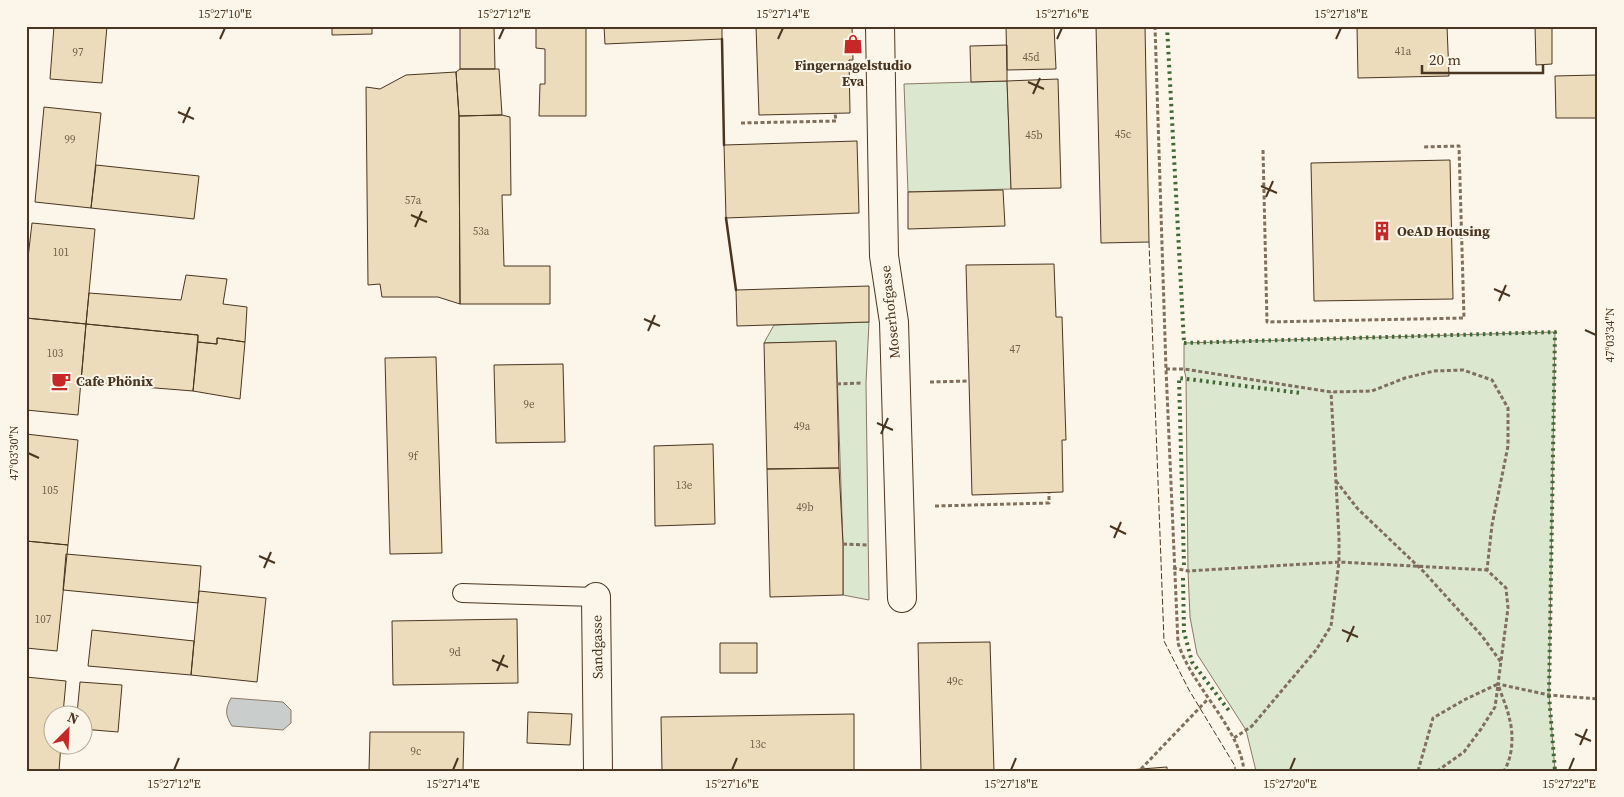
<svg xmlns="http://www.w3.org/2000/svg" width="1624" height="797" viewBox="0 0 1624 797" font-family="'Source Serif 4',serif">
  <rect width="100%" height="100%" fill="#fbf6e9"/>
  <path fill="#dce7d0" stroke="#887966" d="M1007,81l4,108 -103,3 -4,-108z
    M869,322l-3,61 3,217 -26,-5v-51l-7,-202 -72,1 10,-18z
    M1555,332l-6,363 6,76h-299l-10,-41 -49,-76 -7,-37 -2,-46 -2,-193 -2,-9v-26z"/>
  <path fill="#c9cecd" stroke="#887966" d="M231,698l52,4 8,8v13l-8,7 -51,-4c-7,-11 -7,-17 -1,-28z"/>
  <path fill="#ecdcbc" stroke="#4a3520" d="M54,26h53l-5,57 -52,-4z
    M332,26h40v8l-40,1z
    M460,26h34l1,43h-35z
    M536,26h50v90h-47l1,-32h5v-35l-9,-1z
    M604,26h118v13l-117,5z
    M756,26h96l1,34h-4l1,53 -91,2z
    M1006,26h48l2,43 -49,1z
    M1096,26h49l4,216 -48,1z
    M1357,26h90l2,50 -91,2z
    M1535,26h17v38l-16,1z
    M1007,45v36l-36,1 -1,-36z
    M460,69h39l3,46 -43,1 -3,-44z
    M456,72l3,44 1,188 -22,-7h-56l-2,-13 -12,1 -2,-198 14,2 26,-14z
    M1596,75v43h-40l-1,-42z
    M1058,79l3,109 -50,1 -4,-108z
    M44,107l57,6 -10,95 -56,-6z
    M502,115l8,2 1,78h-9l2,71h46v38h-90l-1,-188z
    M857,141l2,72 -133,5 -2,-73z
    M1450,160l3,139 -139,2 -3,-138z
    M96,165l103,11 -5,43 -103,-11z
    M1003,190l2,36 -97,3v-37z
    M32,223l63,6 -9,95 -60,-6v-43z
    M1054,264l2,53h6l4,123h-4l1,52 -91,3 -6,-230z
    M186,275l41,4 -4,25 24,3 -2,35 -28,-4v6l-19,-2v-7l-112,-11 3,-31 92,7z
    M869,286v36l-132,4 -1,-36z
    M26,318l60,6 -8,91 -52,-5z
    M86,324l112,11 -5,56 -112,-9z
    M217,338l28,4 -5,57 -47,-8 5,-49 19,2z
    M836,341l3,127 -72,1 -3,-126z
    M436,357l6,196 -52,1 -5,-196z
    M563,364l2,78 -69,1 -2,-78z
    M26,434l52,6 -10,105 -42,-4z
    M713,444l2,80 -60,2 -1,-80z
    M839,468l4,76v51l-73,2 -3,-128z
    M26,541l42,4 -11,106 -31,-3z
    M66,554l135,12 -3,37 -135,-13z
    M199,591l67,7 -9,84 -66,-7z
    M517,619l1,64 -125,2 -1,-64z
    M92,630l102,11 -3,34 -103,-9z
    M990,642l4,129h-73l-3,-128z
    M720,643h37v30h-37z
    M26,677l40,4 -3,33h-11v30h9l-2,27h-33z
    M80,682l42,3 -4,47 -36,-3v-15h-5z
    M528,712l44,2 -2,31 -43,-2z
    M854,714v57h-192l-1,-54z
    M370,732h94l-1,39h-94z
    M1167,767v4h-47l21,-2z"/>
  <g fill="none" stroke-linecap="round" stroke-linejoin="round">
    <defs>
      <path id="lane" d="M462,593l134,4"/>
      <path id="street" d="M880,26l4,230 10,66 8,276
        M596,597l2,174"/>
    </defs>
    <use href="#lane" stroke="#4a3520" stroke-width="20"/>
    <use href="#street" stroke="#4a3520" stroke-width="30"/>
    <path stroke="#7f6f5c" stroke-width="3" stroke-dasharray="4 2.5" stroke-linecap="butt" d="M1155,26l11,343 12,274c14,44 62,85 66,128
      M741,123l95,-2 -1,-8
      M1263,150l4,172 197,-4 -5,-172 -37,1
      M1166,369h18l147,23 41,-1 33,-13 29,-7 29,-1 29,10 16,28v38l-16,79 -5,45 19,18 2,20 -10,76 51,11 49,4
      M930,382l39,-1
      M837,384l24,-1
      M1336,481l21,27 67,64 58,64 19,26
      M935,506l114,-3v-10
      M843,544l24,1
      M1173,568l15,3 151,-9 148,8
      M1499,687c3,10 8,20 10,30 5,17 4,39 -5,54
      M1234,738l18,-12 64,-76 15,-24 8,-64v-25l-8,-145
      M1141,769l67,-70
      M1418,771l15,-53 31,-18 34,-16
      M1437,771l27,-19 17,-23 14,-22 3,-22"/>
    <use href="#lane" stroke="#fbf6e9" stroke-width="18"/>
    <use href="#street" stroke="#fbf6e9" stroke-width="28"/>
    <path stroke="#436837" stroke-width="4" stroke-dasharray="2.5 4" stroke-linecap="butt" d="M1167,26l17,317
      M1184,343l371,-11 -6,363 6,76
      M1184,565l-5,-187 122,15
      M1183,578l1,54 8,30 38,50"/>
    <path stroke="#4a3520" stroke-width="1" stroke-dasharray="6 2.5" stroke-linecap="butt" d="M1149,242l15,399 25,49 46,76v5"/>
    <path stroke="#4a3520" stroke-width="2.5" d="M722,39l2,106
      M726,218l10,72"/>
  </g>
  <path fill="none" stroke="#4a3520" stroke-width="2" d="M220,39l5,-11M499,39l5,-11M778,39l5,-11M1057,39l5,-11M1336,39l5,-11M1028,82l16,7M1033,94l7,-16M178,112l16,7M183,123l7,-16M1261,186l16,7M1266,197l7,-16M411,215l16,7M415,227l7,-16M1494,289l16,7M1499,301l7,-16M644,319l16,7M1585,330l11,5M648,331l7,-16M877,423l16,7M881,434l7,-16M28,453l11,5M1110,526l16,8M1114,538l7,-16M259,556l16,7M264,568l7,-16M1342,630l16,7M1347,642l7,-16M492,660l16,7M497,671l7,-16M1575,734l16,7M1580,745l7,-16M174,770l5,-12M453,770l5,-12M732,770l5,-12M1011,770l5,-12M1290,770l5,-12M1569,770l5,-12"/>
  <defs>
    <symbol id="shop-bare" viewBox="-9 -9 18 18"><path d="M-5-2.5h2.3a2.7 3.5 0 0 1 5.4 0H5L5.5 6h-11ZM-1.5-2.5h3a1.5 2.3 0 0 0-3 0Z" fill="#c62828" stroke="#fbf6e9" stroke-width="2.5" paint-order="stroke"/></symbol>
    <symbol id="building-bare" viewBox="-9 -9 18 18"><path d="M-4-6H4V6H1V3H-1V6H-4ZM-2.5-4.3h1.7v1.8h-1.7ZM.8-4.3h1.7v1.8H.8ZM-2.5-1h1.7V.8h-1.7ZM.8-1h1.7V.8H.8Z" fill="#c62828" stroke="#fbf6e9" stroke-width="2.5" paint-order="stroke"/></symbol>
    <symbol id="cafe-bare" viewBox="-9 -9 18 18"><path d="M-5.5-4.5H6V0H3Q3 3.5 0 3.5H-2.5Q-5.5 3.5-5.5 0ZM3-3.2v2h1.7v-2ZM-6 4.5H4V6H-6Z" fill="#c62828" stroke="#fbf6e9" stroke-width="2.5" paint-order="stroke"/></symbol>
  </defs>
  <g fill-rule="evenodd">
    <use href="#shop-bare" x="839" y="30" width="28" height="28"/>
    <use href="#building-bare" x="1368" y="217" width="28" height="28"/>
    <use href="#cafe-bare" x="47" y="367" width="28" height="28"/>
  </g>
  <g text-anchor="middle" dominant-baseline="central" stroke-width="4" stroke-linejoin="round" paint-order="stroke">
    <g font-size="11" fill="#725f47">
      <text x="1403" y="51">41a</text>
      <text x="78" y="52">97</text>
      <text x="1031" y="57">45d</text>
      <text x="1123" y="134">45c</text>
      <text x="1034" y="135">45b</text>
      <text x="70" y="139">99</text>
      <text x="413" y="200">57a</text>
      <text x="481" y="231">53a</text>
      <text x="61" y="252">101</text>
      <text x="1015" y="349">47</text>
      <text x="55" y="353">103</text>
      <text x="529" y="404">9e</text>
      <text x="802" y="426">49a</text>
      <text x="413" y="456">9f</text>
      <text x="684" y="485">13e</text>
      <text x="50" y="490">105</text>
      <text x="805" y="507">49b</text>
      <text x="43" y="619">107</text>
      <text x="455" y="652">9d</text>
      <text x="955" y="681">49c</text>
      <text x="758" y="744">13c</text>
      <text x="416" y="751">9c</text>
    </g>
    <g font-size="14" font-weight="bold" fill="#4a3520" stroke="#fbf6e9" text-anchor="start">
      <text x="853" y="65" text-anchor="middle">Fingernagelstudio<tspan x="853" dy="16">Eva</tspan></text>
      <text x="1397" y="231">OeAD Housing</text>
      <text x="76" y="381">Cafe Phönix</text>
    </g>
    <g font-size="14" fill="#4a3520" stroke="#fbf6e9">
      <text transform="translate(890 312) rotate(-96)">Moserhofgasse</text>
      <text transform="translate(597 647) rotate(-91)">Sandgasse</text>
    </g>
  </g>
  <rect width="1624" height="797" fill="none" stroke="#fbf6e9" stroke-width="55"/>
  <g transform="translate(68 730) rotate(24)"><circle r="24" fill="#fbf6e9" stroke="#b4a999"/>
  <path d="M0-4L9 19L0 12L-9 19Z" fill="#c62828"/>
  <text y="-8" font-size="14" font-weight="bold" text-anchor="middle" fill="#4a3520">N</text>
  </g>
  <path d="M1422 65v8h121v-8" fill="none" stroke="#4a3520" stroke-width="2.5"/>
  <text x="1429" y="65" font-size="15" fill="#4a3520" stroke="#fbf6e9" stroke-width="4" paint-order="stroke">20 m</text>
  <rect x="28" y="28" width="1568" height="742" fill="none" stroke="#4a3520" stroke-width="2"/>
  <g font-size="12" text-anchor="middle" fill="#4a3520">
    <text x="225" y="18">15°27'10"E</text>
    <text x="504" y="18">15°27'12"E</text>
    <text x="783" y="18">15°27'14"E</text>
    <text x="1062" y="18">15°27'16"E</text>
    <text x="1341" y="18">15°27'18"E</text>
    <text transform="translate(1610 335) rotate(-90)" y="4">47°03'34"N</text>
    <text transform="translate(14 453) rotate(-90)" y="4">47°03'30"N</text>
    <text x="174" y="788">15°27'12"E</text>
    <text x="453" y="788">15°27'14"E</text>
    <text x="732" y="788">15°27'16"E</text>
    <text x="1011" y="788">15°27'18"E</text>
    <text x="1290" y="788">15°27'20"E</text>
    <text x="1569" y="788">15°27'22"E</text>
  </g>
</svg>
